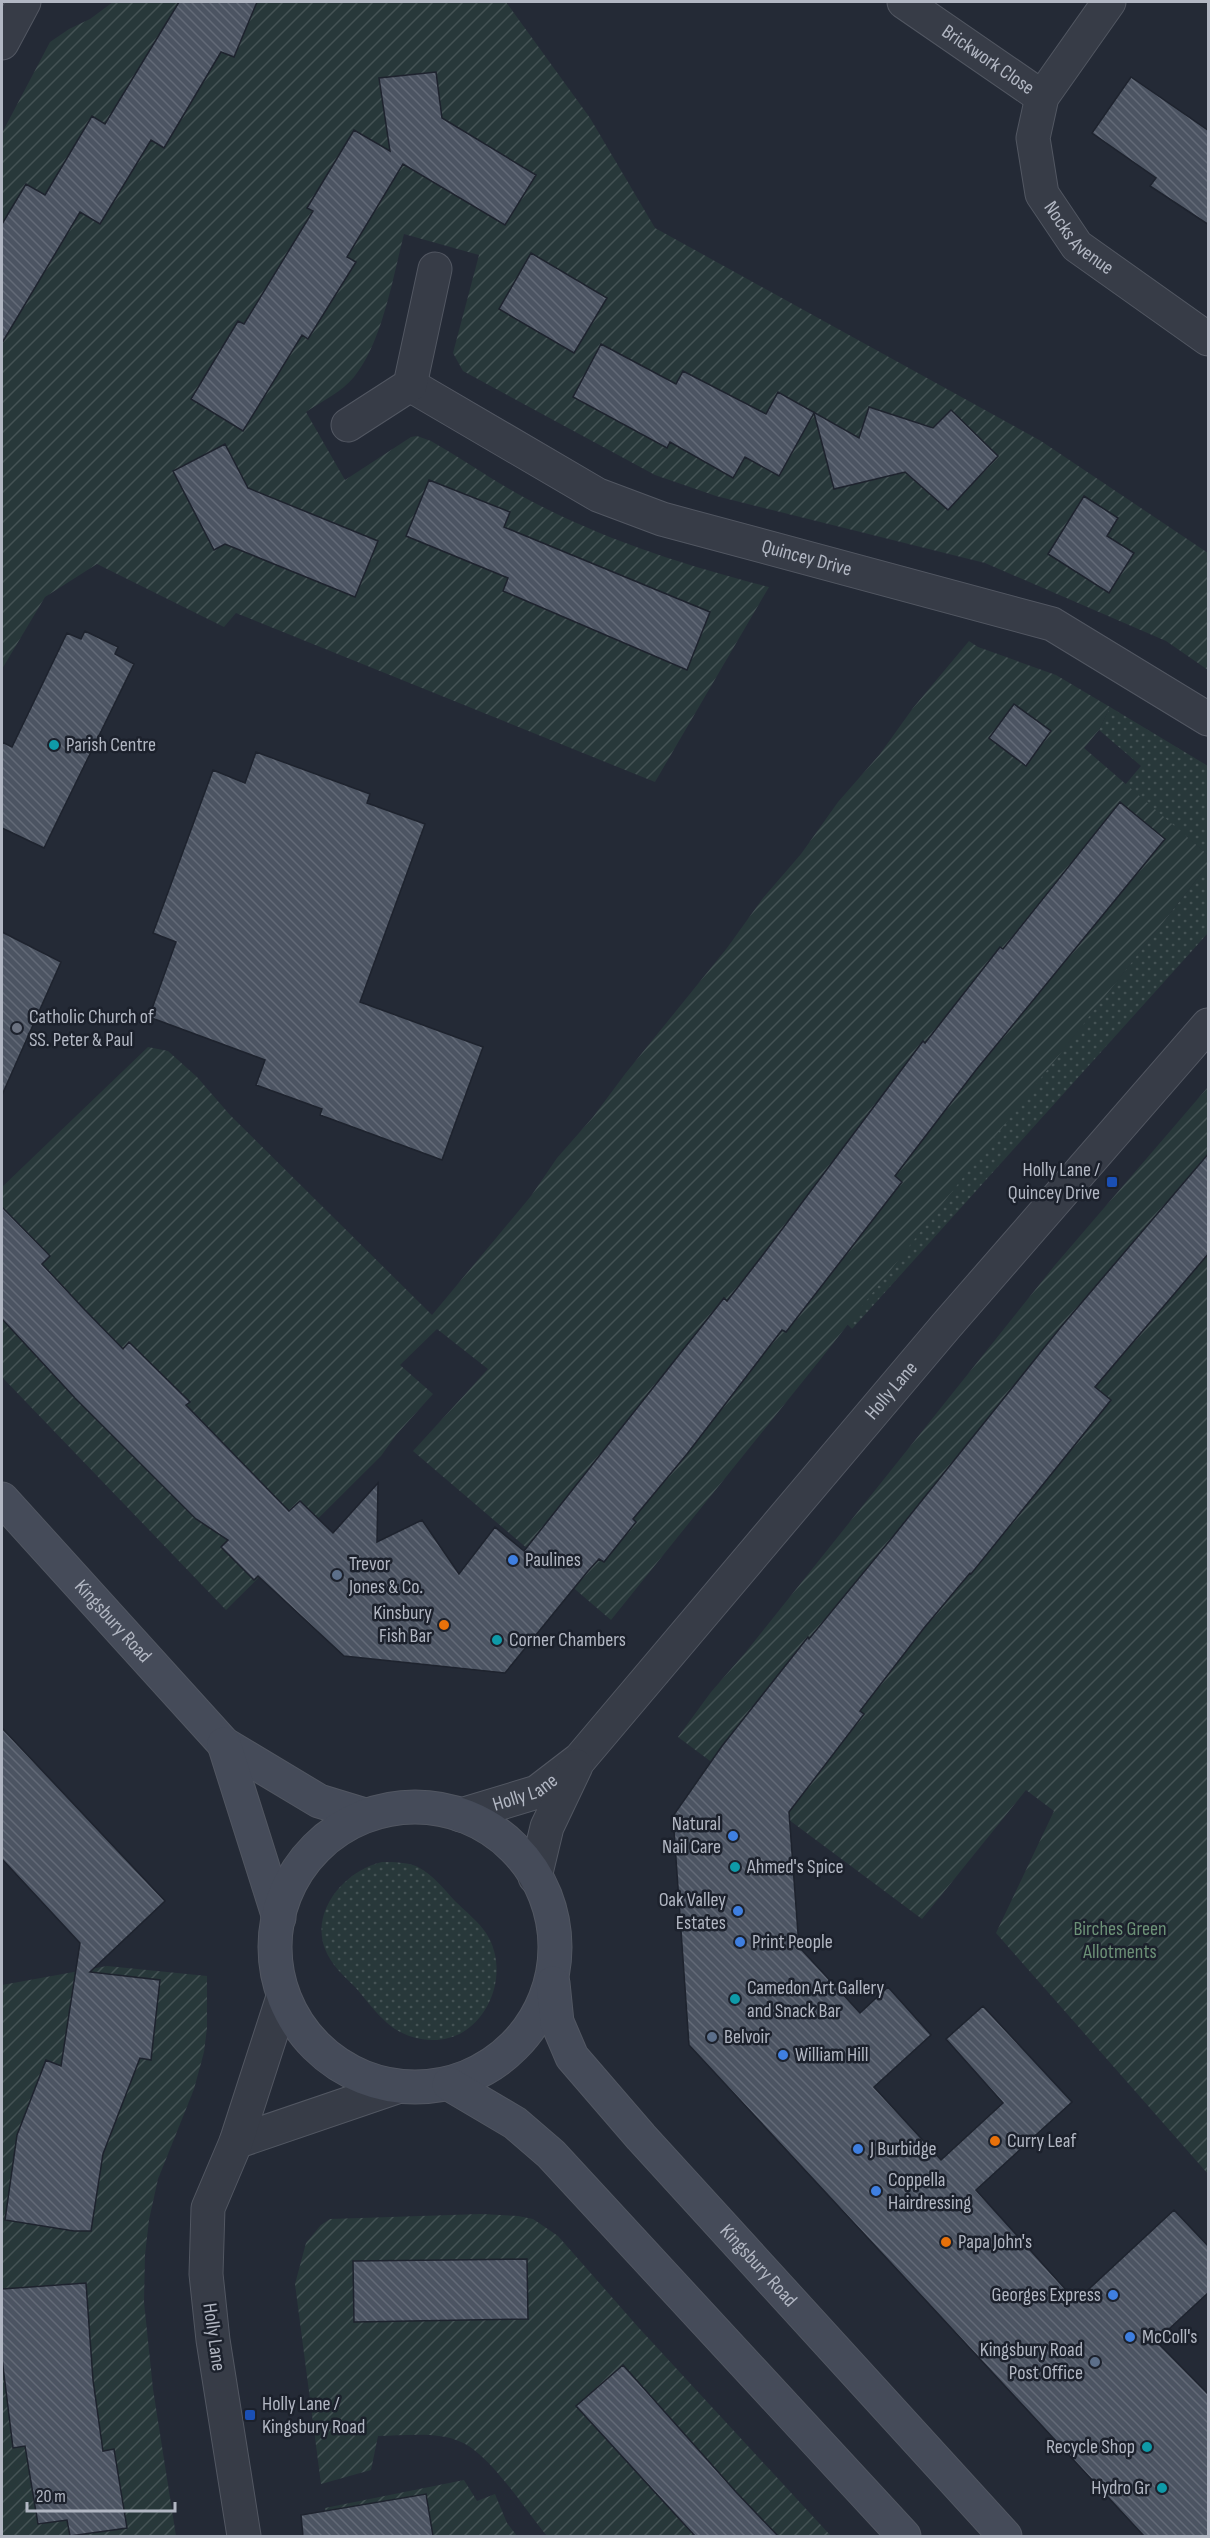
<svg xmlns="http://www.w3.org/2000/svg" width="1210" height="2538" viewBox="0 0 1210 2538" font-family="'Sofia Sans Condensed',sans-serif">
  <defs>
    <pattern id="grass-dots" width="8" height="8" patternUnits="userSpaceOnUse" patternTransform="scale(1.5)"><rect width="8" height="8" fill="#28383a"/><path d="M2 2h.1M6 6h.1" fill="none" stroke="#455355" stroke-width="1.8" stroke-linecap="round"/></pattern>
    <pattern id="garden-furrows" width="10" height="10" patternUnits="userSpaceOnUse" patternTransform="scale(1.5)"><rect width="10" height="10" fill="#28383a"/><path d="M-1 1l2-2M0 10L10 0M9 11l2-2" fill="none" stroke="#455355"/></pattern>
    <pattern id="building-back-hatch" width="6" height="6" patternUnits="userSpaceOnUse" patternTransform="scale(1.5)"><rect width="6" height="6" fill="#4c5462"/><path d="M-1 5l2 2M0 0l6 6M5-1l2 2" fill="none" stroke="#636a77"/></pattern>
  </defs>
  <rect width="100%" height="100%" fill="#242a36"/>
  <path fill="url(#grass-dots)" d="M1110,707l98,59v89l-83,-70 16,-19 -42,-36z
    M1208,865v68l-356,396 -5,-5z
    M382,1862c12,0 25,0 36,5 15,8 26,22 37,34 10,10 24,21 31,32 21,32 9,77 -20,97 -24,17 -60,11 -80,-8 -11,-10 -20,-22 -30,-34 -11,-11 -25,-23 -31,-39 -15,-39 21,-79 57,-87z"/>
  <path fill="url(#garden-furrows)" d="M113,2h393l84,116 65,110 386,213 167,112v117l-42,-29 -181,-78 -269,-67 -61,-21 -192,-104 -10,-18 26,-98 -75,-21c-11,43 -22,109 -50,143 -12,15 -32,24 -48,35l39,68 66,-43 6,-1 14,5c33,19 64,41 98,59 78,41 155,65 240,87l-114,195 -419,-169 -12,14 -127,-63 -52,33 -43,72v-536l48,-91 19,-13 21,-10z
    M969,641l9,6 78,28 54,32 -11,23 -15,18 124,107v10l-388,495 -209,260 -198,-169 75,-82 -51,-40 -37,36 33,29 -37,41 -15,21 -155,154 -224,-233v-190l146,-140 20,4 29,26 33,38 202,200 99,-119 26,-38 36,-41 32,-43 102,-126 36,-50 38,-44 37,-52 42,-48 33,-46z
    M1208,1087v1087l-212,-241 58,-122 -28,-21 -104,129 -244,-182 33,-45 34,-39 310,-388z
    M107,1966l100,10v52l-3,24 -10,37 -36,90 -9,41 -4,35 -1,47 9,87 23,147h-174v-551z
    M481,2214l37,2 15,3 25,17 81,92 192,208h-284c-21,-25 -57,-82 -86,-94 -24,-11 -57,-6 -83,-6l-7,34 -50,14 -26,-200 11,-41 15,-18 9,-6z
    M464,2480l13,21 18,-7 12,29 10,13h-187l-5,-28z"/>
  <path fill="url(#building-back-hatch)" stroke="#1e232e" stroke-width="1.5" d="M179,2h78l-23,55 -13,-5 -57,96 -13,-8 -51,84 -20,-12 -78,131v-119l24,-40 19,11 47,-79 13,8z
    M436,72l6,46 94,57 -31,50 -102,-61 -56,93 9,5 -48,77 -6,-4 -59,96 -52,-32 47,-78 6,3 69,-113 -6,-3 47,-78 36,21 -11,-73z
    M1131,77l78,54v94l-59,-39 6,-8 -64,-45z
    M531,253l76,45 -33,55 -75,-44z
    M601,344l75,40 7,-13 83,43 12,-22 81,46 10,-31 64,21 18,-18 47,46 -50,54 -43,-38 -71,17 -20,-76 -35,63 -34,-19 -12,21 -63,-36 -3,6 -94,-51z
    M225,444l23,44 130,53 -23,56 -130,-53 -11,6 -41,-79z
    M429,480l81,32 -6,15 206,85 -23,58 -184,-79 5,-13 -102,-42z
    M1084,496l34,22 -11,18 27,17 -25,40 -61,-39z
    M85,631l33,16 -3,7 19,10 -90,184 -42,-20v-86l10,5 55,-114 14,6z
    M1014,704l37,27 -25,35 -37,-28z
    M256,752l114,42 -3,9 58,21 -65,178 123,45 -41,113 -122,-45 2,-6 -66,-24 9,-25 -116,-43 27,-75 -23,-9 60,-163 32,13z
    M1120,802l45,37 -189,231 -81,106 7,6 -116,150 -4,-2 -95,124 -54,65 3,3 -32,40 -5,-3 -11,12 -83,102 -161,-17 -86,-80 -4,4 -33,-33 7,-7 -32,-21 -121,-121 -73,-79v-112l48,49 -8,8 41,44 40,41 6,-7 61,60 -4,3 103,106 11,-10 33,32 45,-50 -1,59 45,-22 37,54 36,-47 29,24 200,-253 3,3 35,-45 161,-215 2,2 75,-96 3,2z
    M2,932l59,30 -59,133z
    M1209,1153v100l-114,134 16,13 -140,174 -1,-1 -46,55 -64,83 4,3 -75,98 10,135 61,66 28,-26 43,48 -57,52 67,73 62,-57 -57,-64 37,-33 89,96 -96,88 100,111 98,-91 35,37v45l-53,49 53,54v141h-65l-455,-491 -16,-229 49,-70 86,-109 1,2 82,-100 169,-211z
    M2,1728l163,173 -75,71 70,8 -9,80 -11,-2 -37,96 -12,77h-17l-69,-11 12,-85 29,-75 15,6 19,-123 -78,-84z
    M527,2259l1,60 -174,3 -1,-61z
    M86,2283l7,97 10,71 11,-2 13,79 -57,8 -3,-16 -29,4 -13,-78 -12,2 -11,-90v-69z
    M623,2365l113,127 42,44h-83l-119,-130z
    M426,2494l7,42h-130l-2,-21z"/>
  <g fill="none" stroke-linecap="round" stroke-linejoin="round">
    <defs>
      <g id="street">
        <path id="s1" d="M904,2l138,95"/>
        <path id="s2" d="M1109,2l-67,95 -9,41 9,56 35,52 131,93"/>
        <path d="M2,43l22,-41"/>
        <path id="s3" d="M410,385l188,110 64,24 390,105 156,95"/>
        <path d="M348,425l62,-40 25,-116"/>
        <path id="s4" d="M461,1815l76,-23 43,-33 366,-433 262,-301"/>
        <path d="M535,1877l12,-50 29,-61"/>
        <path d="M236,2142l161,-55"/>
        <path d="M244,2536l-31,-196 -7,-66 2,-66 28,-66 47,-145"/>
      </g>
      <g id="secondary">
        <path id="s5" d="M2,1499l222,245 95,57 46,14"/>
        <path d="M224,1744l55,174"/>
        <circle cx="415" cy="1947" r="140"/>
        <path id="s6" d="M553,1983l4,39 15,35 69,80 364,399"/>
        <path d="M449,2084l66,39 36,31 353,382"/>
      </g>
    </defs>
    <use href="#street" stroke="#525762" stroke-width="35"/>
    <use href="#secondary" stroke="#525762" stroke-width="35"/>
    <use href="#street" stroke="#373c47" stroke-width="33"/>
    <use href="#secondary" stroke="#454b59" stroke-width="33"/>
  </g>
  <g fill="#0f9aa8" stroke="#1c212c" stroke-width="2">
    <circle cx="54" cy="745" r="6"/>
    <circle cx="497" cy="1640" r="6"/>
    <circle cx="735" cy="1867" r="6"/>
    <circle cx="735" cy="1999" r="6"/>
    <circle cx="1147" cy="2447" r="6"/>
    <circle cx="1162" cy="2488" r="6"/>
  </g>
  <circle fill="#6b7280" stroke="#1c212c" stroke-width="2" cx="17" cy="1028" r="6"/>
  <g fill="#1a4fb4" stroke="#1c212c" stroke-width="2">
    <rect x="1106" y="1176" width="12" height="12" rx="3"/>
    <rect x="244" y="2409" width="12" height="12" rx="3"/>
  </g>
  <g fill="#3f7fe0" stroke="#1c212c" stroke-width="2">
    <circle cx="513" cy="1560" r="6"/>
    <circle cx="733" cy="1836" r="6"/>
    <circle cx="738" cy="1911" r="6"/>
    <circle cx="740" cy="1942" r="6"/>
    <circle cx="783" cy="2055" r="6"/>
    <circle cx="858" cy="2149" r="6"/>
    <circle cx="876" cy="2191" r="6"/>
    <circle cx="1113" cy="2295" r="6"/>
    <circle cx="1130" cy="2337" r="6"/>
  </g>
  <g fill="#5c6f8a" stroke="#1c212c" stroke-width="2">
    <circle cx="337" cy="1575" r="6"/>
    <circle cx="712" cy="2037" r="6"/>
    <circle cx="1095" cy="2362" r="6"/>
  </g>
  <g fill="#e8710a" stroke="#1c212c" stroke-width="2">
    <circle cx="444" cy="1625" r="6"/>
    <circle cx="995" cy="2141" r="6"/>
    <circle cx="946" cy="2242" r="6"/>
  </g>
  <g text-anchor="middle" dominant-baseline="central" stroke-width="5" stroke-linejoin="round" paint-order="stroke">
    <g font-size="20" fill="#b2b7c3" stroke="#1c212c">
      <text stroke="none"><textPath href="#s1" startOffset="102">Brickwork Close</textPath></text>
      <text stroke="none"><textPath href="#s2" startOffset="273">Nocks Avenue</textPath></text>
      <text stroke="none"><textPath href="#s3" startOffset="436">Quincey Drive</textPath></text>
      <text stroke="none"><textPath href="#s4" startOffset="616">Holly Lane</textPath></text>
      <text stroke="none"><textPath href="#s5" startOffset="165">Kingsbury Road</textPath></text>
      <text stroke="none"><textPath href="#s4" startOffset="68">Holly Lane</textPath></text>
      <text stroke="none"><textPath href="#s6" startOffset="357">Kingsbury Road</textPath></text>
      <text transform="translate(214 2337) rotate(82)">Holly Lane</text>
    </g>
    <g font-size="20" fill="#b2b7c3" stroke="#1c212c" text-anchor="start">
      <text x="66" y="745">Parish Centre</text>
      <text x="29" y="1017">Catholic Church of<tspan x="29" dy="23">SS. Peter &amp; Paul</tspan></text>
      <text x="1100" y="1170" text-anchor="end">Holly Lane /<tspan x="1100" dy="23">Quincey Drive</tspan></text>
      <text x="525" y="1560">Paulines</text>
      <text x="349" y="1564">Trevor<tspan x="349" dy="23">Jones &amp; Co.</tspan></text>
      <text x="432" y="1613" text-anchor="end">Kinsbury<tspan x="432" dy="23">Fish Bar</tspan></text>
      <text x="509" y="1640">Corner Chambers</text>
      <text x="721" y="1824" text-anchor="end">Natural<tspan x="721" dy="23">Nail Care</tspan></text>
      <text x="747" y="1867">Ahmed's Spice</text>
      <text x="726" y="1900" text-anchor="end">Oak Valley<tspan x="726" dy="23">Estates</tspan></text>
      <text x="752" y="1942">Print People</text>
      <text x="747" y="1988">Camedon Art Gallery<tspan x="747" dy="23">and Snack Bar</tspan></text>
      <text x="724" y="2037">Belvoir</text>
      <text x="795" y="2055">William Hill</text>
      <text x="1007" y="2141">Curry Leaf</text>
      <text x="870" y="2149">J Burbidge</text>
      <text x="888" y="2180">Coppella<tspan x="888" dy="23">Hairdressing</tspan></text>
      <text x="958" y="2242">Papa John's</text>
      <text x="1101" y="2295" text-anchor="end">Georges Express</text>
      <text x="1142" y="2337">McColl's</text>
      <text x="1083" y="2350" text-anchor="end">Kingsbury Road<tspan x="1083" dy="23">Post Office</tspan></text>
      <text x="262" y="2404">Holly Lane /<tspan x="262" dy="23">Kingsbury Road</tspan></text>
      <text x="1135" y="2447" text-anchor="end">Recycle Shop</text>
      <text x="1150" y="2488" text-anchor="end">Hydro Gr</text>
    </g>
    <g font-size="20" fill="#6c9177" stroke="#1c212c">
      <text x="1120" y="1929">Birches Green<tspan x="1120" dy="23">Allotments</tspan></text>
    </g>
  </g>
  <rect width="1210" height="2538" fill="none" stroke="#b2b7c3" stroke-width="6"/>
  <path d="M27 2502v9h148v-9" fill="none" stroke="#b2b7c3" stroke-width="3"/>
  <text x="36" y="2502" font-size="18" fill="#b2b7c3" stroke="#1c212c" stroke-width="4.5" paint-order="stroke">20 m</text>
</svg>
